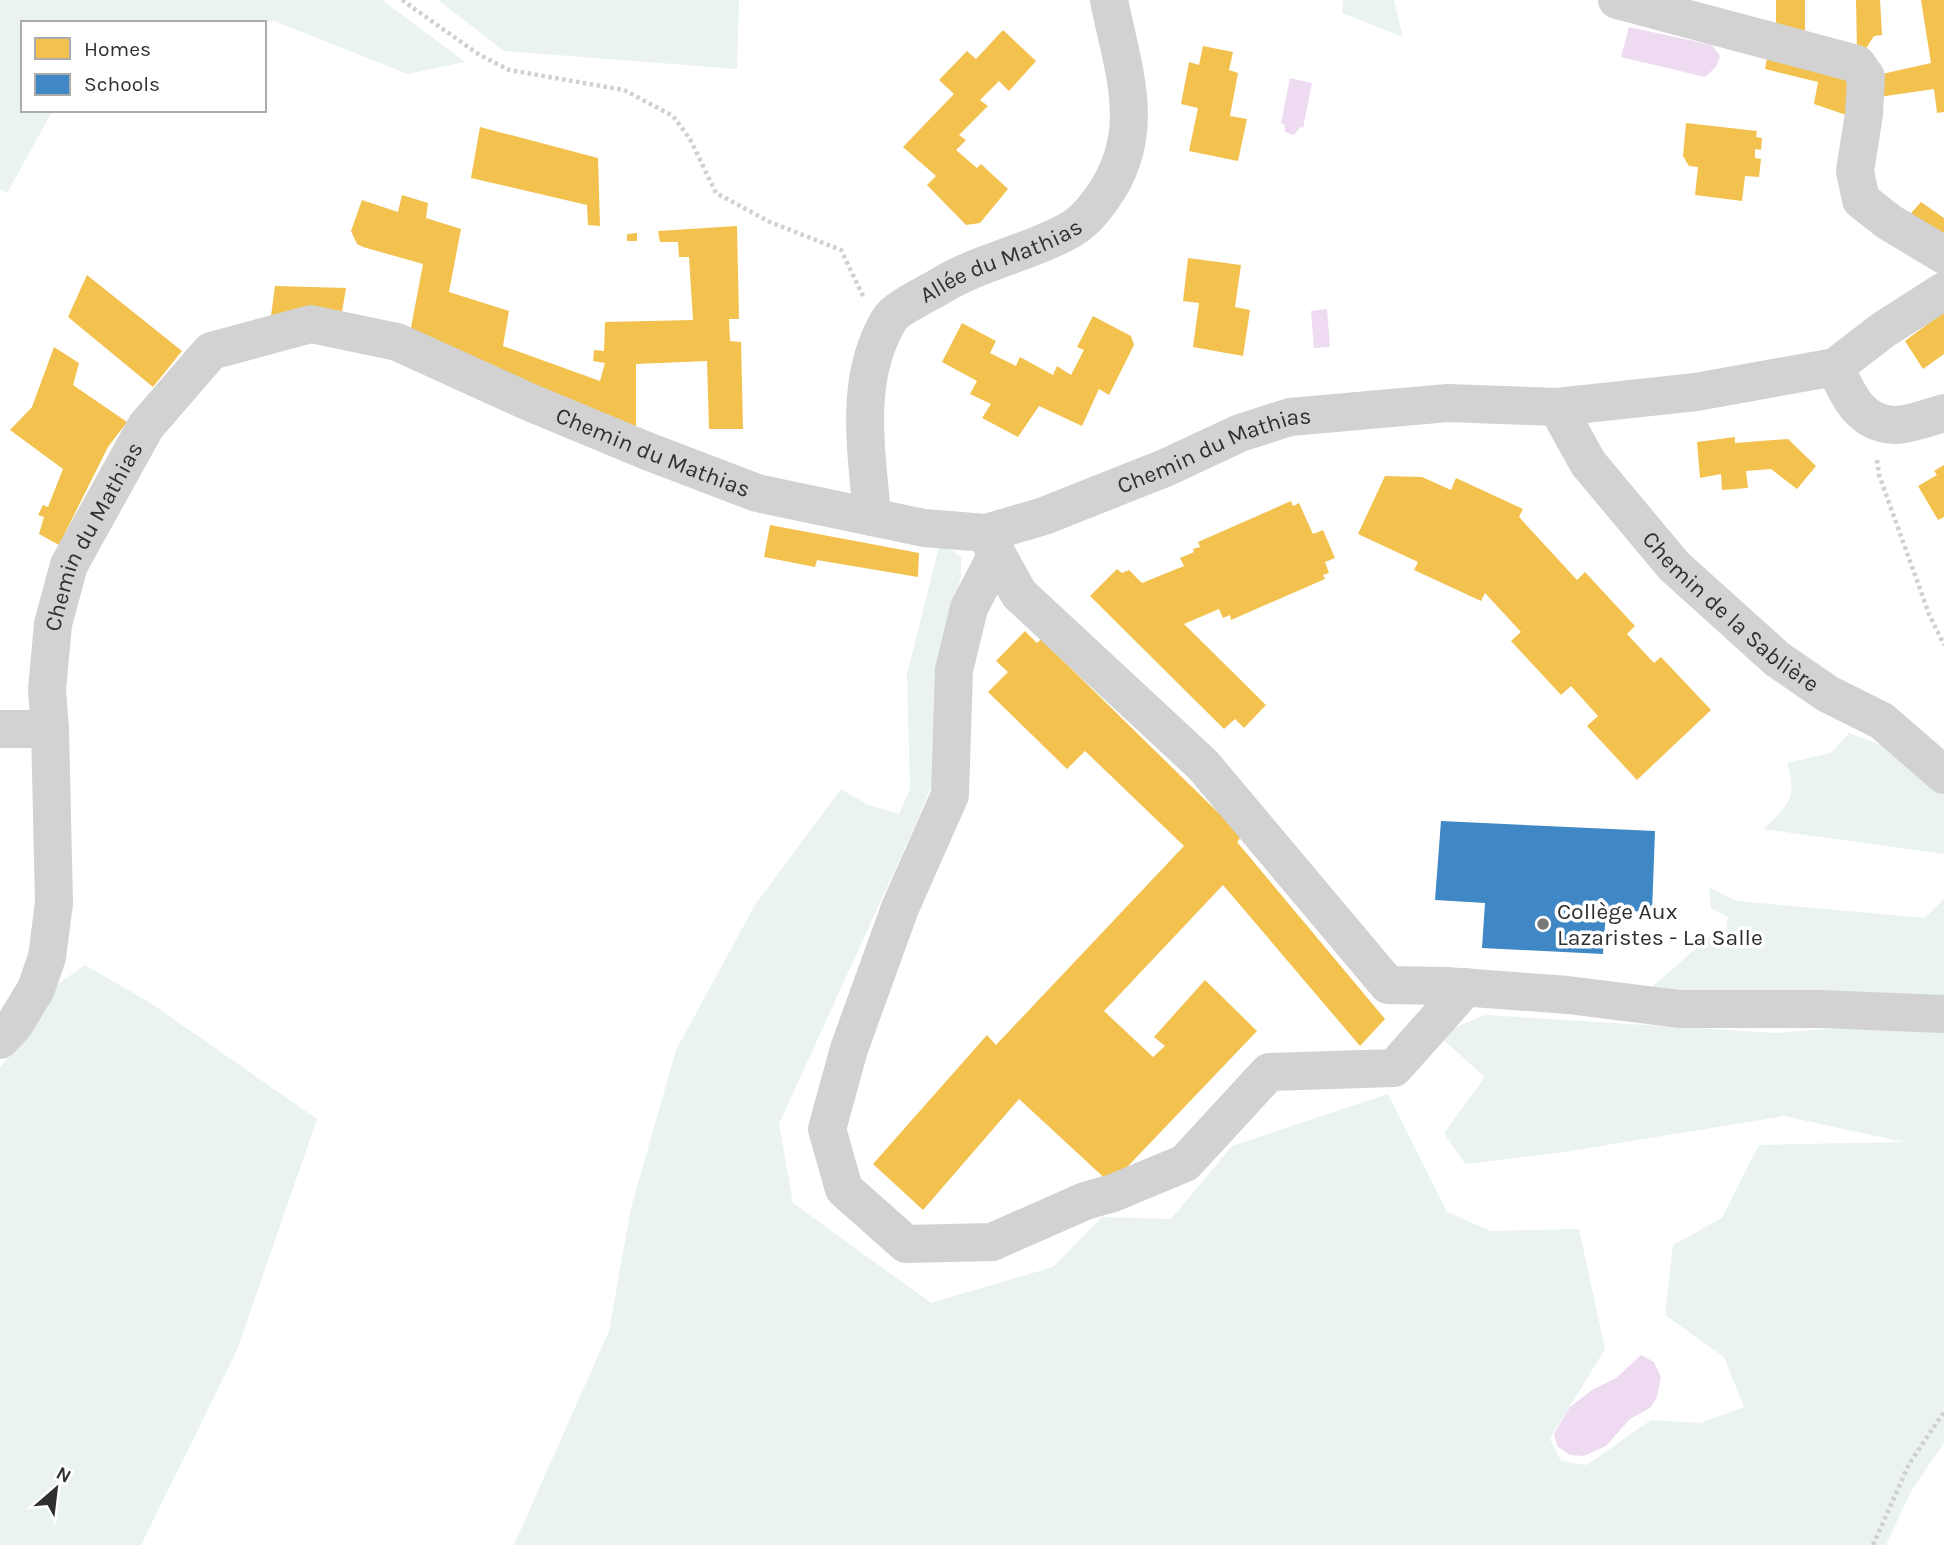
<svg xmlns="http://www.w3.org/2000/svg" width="1944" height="1545" viewBox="0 0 1944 1545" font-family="Karla,sans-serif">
  <rect width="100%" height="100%" fill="#fff"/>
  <path fill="#eaf2f2" d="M0,0h382l83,62 -57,12 -134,-53 -10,2h-241v87h30l-46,83 -7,-4z
    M438,0h301l-2,69 -233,-18z
    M1343,0h51l9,37 -61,-24z
    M939,547l11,2 11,8v19l-12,46 -9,142 -21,53 -140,307 14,79 138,100 122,-36 49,-50 69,2 61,-73 156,-52 59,118 44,19 88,-2 26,120 -55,90 11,22 26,4 64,-45 49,3 44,-16 -20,-50 -59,-42 8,-70 49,-27 37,-73 145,-3 -120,-26 -220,36 -99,12 -21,-31 41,-56 -47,-42 47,-20 291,18 50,-4 118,2v412l-33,48 -25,54h-1372l95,-214 22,-123 45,-158 79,-145 86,-116 27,16 31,9 11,-25 -3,-115z
    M1849,733l50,19 45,41v61l-181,-25c25,-23 35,-31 24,-66l44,-10z
    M1709,887l27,14 189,17 19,-19v99l-296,-8 66,-57 12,-2 2,-14 -17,-9z
    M85,965l64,37 168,117 -80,231 -96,195h-141v-478l12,-14 43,-67z"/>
  <path fill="#eedbf2" d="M1629,27l83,18 8,11 -4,11 -11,10 -84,-20z
    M1290,78l22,5 -9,45 -3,-1 -6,8 -9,-3 -1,-8 -3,-1z
    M1327,309l3,38 -16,1 -3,-37z
    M1641,1355l13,7 7,15 -4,20 -7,11 -20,11 -24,27 -22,10 -14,-1 -13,-9 -3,-12 16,-27 22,-17 24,-12z"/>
  <path fill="#f2c14e" d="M1776,0h29v34l-29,-2z
    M1856,0h24l2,35 -8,1 -9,14 -8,-2z
    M1921,0h23v112l-7,1 -3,-24 -55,8 -6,-21 58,-13z
    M1003,30l33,31 -27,30 -10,-10 -19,19 8,6 -29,29 7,5 -10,10 21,18 4,-4 27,25 -28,34 -14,2 -39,-40 9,-9 -33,-29 51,-53 -15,-14 28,-29 9,8z
    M1203,46l30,6 -4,18 9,3 -8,43 17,3 -9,42 -49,-10 9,-43 -17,-4 8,-42 10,3z
    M1769,48l82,20 4,50 -41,-14 4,-22 -53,-13z
    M1686,123l71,8 -1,6 6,1 -1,12 -6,-1v9l6,1 -2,18 -14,-1 -3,25 -47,-6 3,-28 -9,-1 -6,-10z
    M480,127l118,31 2,68 -12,-1 -1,-20 -116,-27z
    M402,195l26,8 -2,15 35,11 -12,63 60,19 -6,35 97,35 5,-18 -12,-2 1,-11 10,1 1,-29 88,-2 -4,-63h-10l-1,-15h-18l-2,-11 79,-5 2,93h-10l1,22 11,1 2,87h-34l-2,-68 -71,3v68l-226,-99 13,-69 -60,-17 -6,-3 -6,-13 11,-31 36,12z
    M1921,202l23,16v18l-40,-15z
    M637,233v8h-10v-7z
    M1188,258l53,7 -6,42 15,3 -7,46 -50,-9 6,-44 -16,-2z
    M87,275l95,76 -29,36 -85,-70z
    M275,286l71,2 -5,30 -70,-2z
    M1944,312v42l-21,15 -18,-28z
    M1093,316l38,20 3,9 -25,50 -10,-6 -17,37 -43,-20 -21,31 -36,-19 9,-14 -21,-10 7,-13 -35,-19 20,-39 34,18 -6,12 26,13 4,-9 33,18 4,-9 14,9 13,-25 -7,-3z
    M54,347l25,16 -6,22 54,37 -19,25 -49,98 -20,-11 5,-17 -6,-2 5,-10 5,2 15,-38 -53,-39 22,-23z
    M1735,437v6l53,-4 28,27 -19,23 -26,-20 -25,2 2,17 -26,2 -1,-16 -21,4 -3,-36z
    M1944,465v52l-6,3 -20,-34 19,-11 -3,-4z
    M1385,476l37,1 29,13 5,-12 67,31 -4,8 58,63 8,-8 50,54 -8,8 27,29 7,-6 50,53 -74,70 -50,-54 11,-10 -27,-30 -10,9 -50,-54 10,-9 -36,-39 -4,8 -67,-31 4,-8 -60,-28z
    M1291,501l2,5 6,-3 14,31 10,-4 12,28 -10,4 4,11 -6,2 2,4 -94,41 -1,-5 -7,3 -4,-9 -35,15 82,81 -22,23 -9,-9 -11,10 -134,-133 27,-27 5,4 7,-3 13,13 42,-17 -4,-8 14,-6 -1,-3 7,-2 -2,-5z
    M770,525l149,28 -1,24 -101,-17 -2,7 -51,-10z
    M1025,631l12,12 4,-4 201,197 -5,6 148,177 -25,27 -137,-161 -119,126 49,46 12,-11 -11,-9 51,-57 52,51 -146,153 -92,-85 -96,111 -50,-46 114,-129 9,10 188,-199 -99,-95 -18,18 -79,-77 20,-20 -12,-11z"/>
  <path fill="#3f88c5" d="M1441,821l214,10 -3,81 -46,-2 -3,44 -121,-6 3,-45 -50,-3z"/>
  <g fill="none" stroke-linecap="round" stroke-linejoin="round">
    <path stroke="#d0d0d0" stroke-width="4.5" stroke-dasharray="3.5 3.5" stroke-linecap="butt" d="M402,0l76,54 31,16 115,20 49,26 17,23 26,54 54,29 71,28 22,46
      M1877,460l2,15 50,139 15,31
      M1873,1545l36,-81 35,-52"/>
    <g stroke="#d2d2d2" stroke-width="38">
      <path d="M1617,0l240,64 9,13 -2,37 -9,57 6,29 28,22 55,33"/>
      <path d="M1835,367c13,27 24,57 60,58 15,0 34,-8 49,-12"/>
      <path id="s1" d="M1557,407l31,56 86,103 103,93 51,35 54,27 62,54"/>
      <path id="s2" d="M872,517c-5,-66 -19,-137 17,-197 6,-11 36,-25 48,-32 40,-26 90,-34 131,-57 14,-7 25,-20 34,-33 47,-65 21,-127 7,-198"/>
      <path d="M988,538l31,56 184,171 185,220 58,1 122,9 112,14h140l124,5"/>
      <path d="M997,554l-28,54 -15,62 -4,125 -50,113 -51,141 -22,80 17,60 62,55 86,-2 93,-41 28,-8 72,-30 84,-91 125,-4 72,-81"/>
      <path d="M0,729h50"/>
      <path id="s3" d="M0,1040l14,-15 22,-36 11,-32 7,-54 -4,-174 -3,-39 6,-66 16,-59 77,-139 65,-75 100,-27 86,18 132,60 118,49 110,42 167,35 62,5 58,-17 121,-48 75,-35 50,-16 158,-14 109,4 139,-15 139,-25 48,-37 61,-39"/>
    </g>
  </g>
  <circle fill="#787878" stroke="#fff" stroke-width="2.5" cx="1543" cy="924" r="7"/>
  <g text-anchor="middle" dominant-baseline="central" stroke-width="7" stroke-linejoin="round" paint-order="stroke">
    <g font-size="23" fill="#303030" stroke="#fff">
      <text stroke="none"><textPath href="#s2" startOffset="329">Allée du Mathias</textPath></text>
      <text stroke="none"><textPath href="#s3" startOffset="1220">Chemin du Mathias</textPath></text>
      <text stroke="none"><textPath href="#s3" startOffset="1808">Chemin du Mathias</textPath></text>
      <text stroke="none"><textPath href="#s3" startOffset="527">Chemin du Mathias</textPath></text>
      <text stroke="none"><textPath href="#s1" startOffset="271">Chemin de la Sablière</textPath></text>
    </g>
    <g font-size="23" fill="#303030" stroke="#fff" text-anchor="start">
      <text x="1557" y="911">Collège Aux<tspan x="1557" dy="26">Lazaristes - La Salle</tspan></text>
    </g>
  </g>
  <rect x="21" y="21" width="245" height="91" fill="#ffffff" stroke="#acacac" stroke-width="2"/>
  <rect x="35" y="38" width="35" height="21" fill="#f2c14e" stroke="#acacac" stroke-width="2"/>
  <text x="84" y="56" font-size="21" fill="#303030">Homes</text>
  <rect x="35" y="74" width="35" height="21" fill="#3f88c5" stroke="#acacac" stroke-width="2"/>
  <text x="84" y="91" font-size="21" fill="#303030">Schools</text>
  <g transform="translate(56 1489) rotate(28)" stroke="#ffffff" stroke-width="5" paint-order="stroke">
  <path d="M0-5L12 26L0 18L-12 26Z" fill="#303030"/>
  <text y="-10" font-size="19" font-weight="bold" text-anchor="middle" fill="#303030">N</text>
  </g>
</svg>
